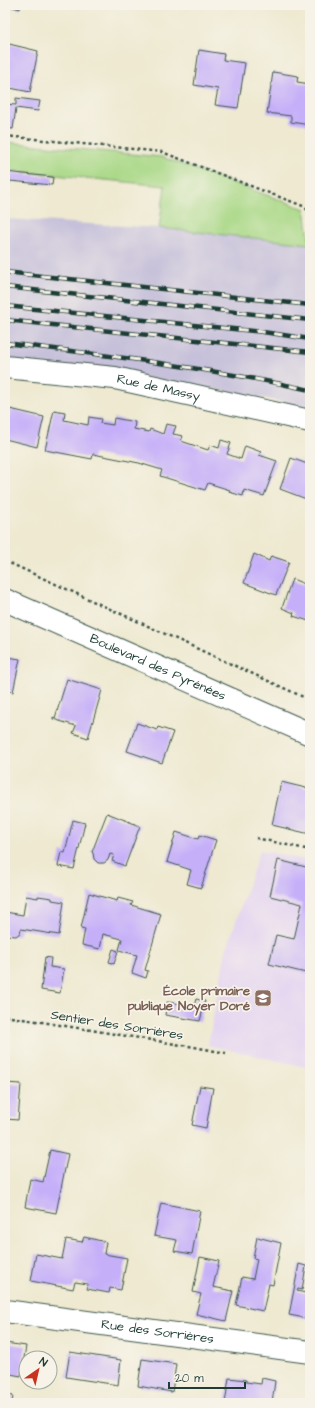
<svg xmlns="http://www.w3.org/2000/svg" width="315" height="1408" viewBox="0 0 315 1408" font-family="'Architects Daughter',sans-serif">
  <rect width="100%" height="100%" fill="#f7f3e8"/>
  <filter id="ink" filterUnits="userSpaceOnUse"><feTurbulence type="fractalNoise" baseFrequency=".025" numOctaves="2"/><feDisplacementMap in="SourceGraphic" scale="8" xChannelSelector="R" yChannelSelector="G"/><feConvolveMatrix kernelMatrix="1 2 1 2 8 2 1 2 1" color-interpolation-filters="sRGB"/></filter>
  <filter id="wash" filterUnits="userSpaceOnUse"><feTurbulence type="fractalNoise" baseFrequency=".012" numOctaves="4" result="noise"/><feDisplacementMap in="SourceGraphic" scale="16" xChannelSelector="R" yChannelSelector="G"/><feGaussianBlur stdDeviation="0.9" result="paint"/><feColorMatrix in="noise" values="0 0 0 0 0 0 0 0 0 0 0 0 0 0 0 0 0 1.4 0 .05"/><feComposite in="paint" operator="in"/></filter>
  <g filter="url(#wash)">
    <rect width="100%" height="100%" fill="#eee9d0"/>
    <path fill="#e3d3f2" d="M260,850l50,11v207l-102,-23 18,-94z"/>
    <path fill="#c6c0da" d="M5,219l154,9 151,16v164l-56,-12 -133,-22 -116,-14z"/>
    <path fill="#a9d886" stroke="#648a5d" d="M5,142l157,15 143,52 5,35 -151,-16 6,-42 -160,-16z"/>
    <g id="blocks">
      <path fill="#c5aff9" d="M6,5h15l-1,4z
        M5,43l33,8 -8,41 -25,-5z
        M199,50l25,4 -1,6 22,3 -7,45 -23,-3 3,-16 -24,-4z
        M273,72l25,4 -1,6 13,2v41l-19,-3v-6l-24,-3z
        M16,98l24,3 -2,10 -22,-3 -3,21 -8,-1v-24l11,1z
        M5,172l48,5 -1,8 -42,-4 -1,6 -4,-1z
        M10,409l34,8 -7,30 -32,-8v-24l4,1z
        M54,410l11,2 -1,8 24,5 1,-8 12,2 -1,4 13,2 1,-7 21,4 -1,7 15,3 1,-3 13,5 3,-10 10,2 -3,8 10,2 -2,5 27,9 2,-5 9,3 2,-8 10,3 -4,11 14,5 4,-13 16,6 -2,3 18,6 -13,35 -20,-6 -1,6 -14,-4 1,-2 -22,-7 -3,7 -45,-14 2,-6 -23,-7 -46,-9 -1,5 -47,-9z
        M291,458l19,7v31l-1,4 -29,-11z
        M254,554l15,7 2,-5 18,6 -13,33 -32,-12z
        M292,579l18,7 -1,35 -16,-5 1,-3 -12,-5z
        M5,651l4,1 -1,5 12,2 -7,33 -8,-2z
        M67,679l35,11 -14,48 -15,-5 3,-7 -23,-7v-2l2,1z
        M137,723l20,7 1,-3 15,5 -11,31 -35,-12z
        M281,782l29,7v45l-38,-9z
        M107,813l33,13 -15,40 -13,-5 2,-6 -4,-1 -2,6 -4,3h-6l-4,-4 -1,-6 -1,-1z
        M73,820l12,3 -11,46 -16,-3 3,-14 4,1z
        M176,832l22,7 2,-4 16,5 -15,48 -14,-4 4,-14 -24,-8z
        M278,860l32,8v106l-41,-10 7,-29 18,4 8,-35 -32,-8z
        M89,893l28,8 1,-3 15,4 -2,3 30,9 -16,56 3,1 -2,7 -14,-5 5,-18 -18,-5 3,-11 -19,-5 -3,15 -18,-4 3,-16 -4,-1z
        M26,896l12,2v-2l14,2v2l12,2 -5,33 -38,-6 -1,4 -4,3 -11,-1v-23l18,3z
        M113,949l5,2 -4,13 -5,-2z
        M45,957l6,1 -1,9 14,2 -4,24 -19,-3z
        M196,999l9,2 -5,20 -35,-6 2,-13 27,4z
        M5,1083l16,1 -3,36 -12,-1z
        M200,1086l13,2 -7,40 -14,-3z
        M50,1150l18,4 -12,59 -31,-6 5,-28 13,3z
        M161,1203l39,8 -8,43 -18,-3 3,-11 -23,-4z
        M84,1237l22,5 -2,12 23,4 -6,32 -11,-2 -1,5 -22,-4 1,-5 -13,-2 -2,7 -42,-8 5,-27 26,5 4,-20 16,3z
        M257,1237l24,6 -8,42 -4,-1 -6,27 -27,-6 6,-28 11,2 4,-20 -4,-1z
        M200,1257l19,4 -6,26 20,4 -7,30 -30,-7 5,-20 -8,-2z
        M299,1264l7,2 -4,24 -4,-1 -1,2 13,3v25l-21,-4z
        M5,1343l21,3 -5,30 -16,-3z
        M70,1352l51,8 -3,25 -52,-8z
        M142,1359l34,5 -4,28 -34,-6z
        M229,1378l17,2v2l15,2 1,-6 13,3 -3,22h-47z
        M5,1394l8,2 -1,7h-7z"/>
    </g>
  </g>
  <g filter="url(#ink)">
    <use href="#blocks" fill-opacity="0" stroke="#3e574b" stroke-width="1"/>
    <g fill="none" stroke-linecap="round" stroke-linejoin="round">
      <defs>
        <g id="minor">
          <path id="s1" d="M5,367l110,11 195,43"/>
          <path id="s2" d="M5,600l305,134"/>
          <path id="s3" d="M5,1311l305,41"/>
        </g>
      </defs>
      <use href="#minor" stroke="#3e574b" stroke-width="24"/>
      <path stroke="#3e574b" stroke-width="2.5" stroke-dasharray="3 3" stroke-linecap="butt" d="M5,136l157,16 141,54 7,6
        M5,561l305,139
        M256,838l54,12
        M5,1016l189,31 32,6"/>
      <use href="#minor" stroke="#fff" stroke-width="22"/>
      <defs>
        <path id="rail" d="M5,272l305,33
          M5,287l305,33
          M5,306l258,26 47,7
          M5,320l305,32
          M5,343c102,12 204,25 305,47"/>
      </defs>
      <use href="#rail" stroke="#1f3d34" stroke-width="4.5"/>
      <use href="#rail" stroke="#f7f3e8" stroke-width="3" stroke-dasharray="9" stroke-linecap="butt"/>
    </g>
  </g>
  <defs>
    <symbol id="school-square" viewBox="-11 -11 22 22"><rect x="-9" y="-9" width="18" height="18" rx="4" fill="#8d6e63" stroke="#f7f3e8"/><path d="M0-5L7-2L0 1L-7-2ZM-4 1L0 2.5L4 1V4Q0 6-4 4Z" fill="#fff"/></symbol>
  </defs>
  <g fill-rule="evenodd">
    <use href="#school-square" x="253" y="988" width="20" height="20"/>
  </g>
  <g text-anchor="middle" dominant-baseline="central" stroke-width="3.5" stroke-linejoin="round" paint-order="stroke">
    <g font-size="13" fill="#1f3d34" stroke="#f7f3e8">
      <text stroke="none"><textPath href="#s1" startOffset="155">Rue de Massy</textPath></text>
      <text stroke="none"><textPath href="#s2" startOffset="167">Boulevard des Pyrénées</textPath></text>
      <text transform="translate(117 1025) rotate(9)">Sentier des Sorrières</text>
      <text stroke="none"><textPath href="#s3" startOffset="154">Rue des Sorrières</textPath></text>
    </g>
    <g font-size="13" font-weight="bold" fill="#785e54" stroke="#f7f3e8" text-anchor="end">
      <text x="250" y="991">École primaire<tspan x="250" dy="15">publique Noyer Doré</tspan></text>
    </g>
  </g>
  <rect width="315" height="1408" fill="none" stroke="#f7f3e8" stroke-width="20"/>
  <g transform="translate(38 1370) rotate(34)"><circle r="19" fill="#f7f3e8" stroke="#a1aaa0"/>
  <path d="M0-3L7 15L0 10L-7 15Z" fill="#c8321e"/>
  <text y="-6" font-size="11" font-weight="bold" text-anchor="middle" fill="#1f3d34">N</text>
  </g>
  <path d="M169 1382v6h76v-6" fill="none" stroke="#1f3d34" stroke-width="2"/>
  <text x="175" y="1382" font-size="12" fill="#1f3d34" stroke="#f7f3e8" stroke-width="3" paint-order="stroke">20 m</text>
</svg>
